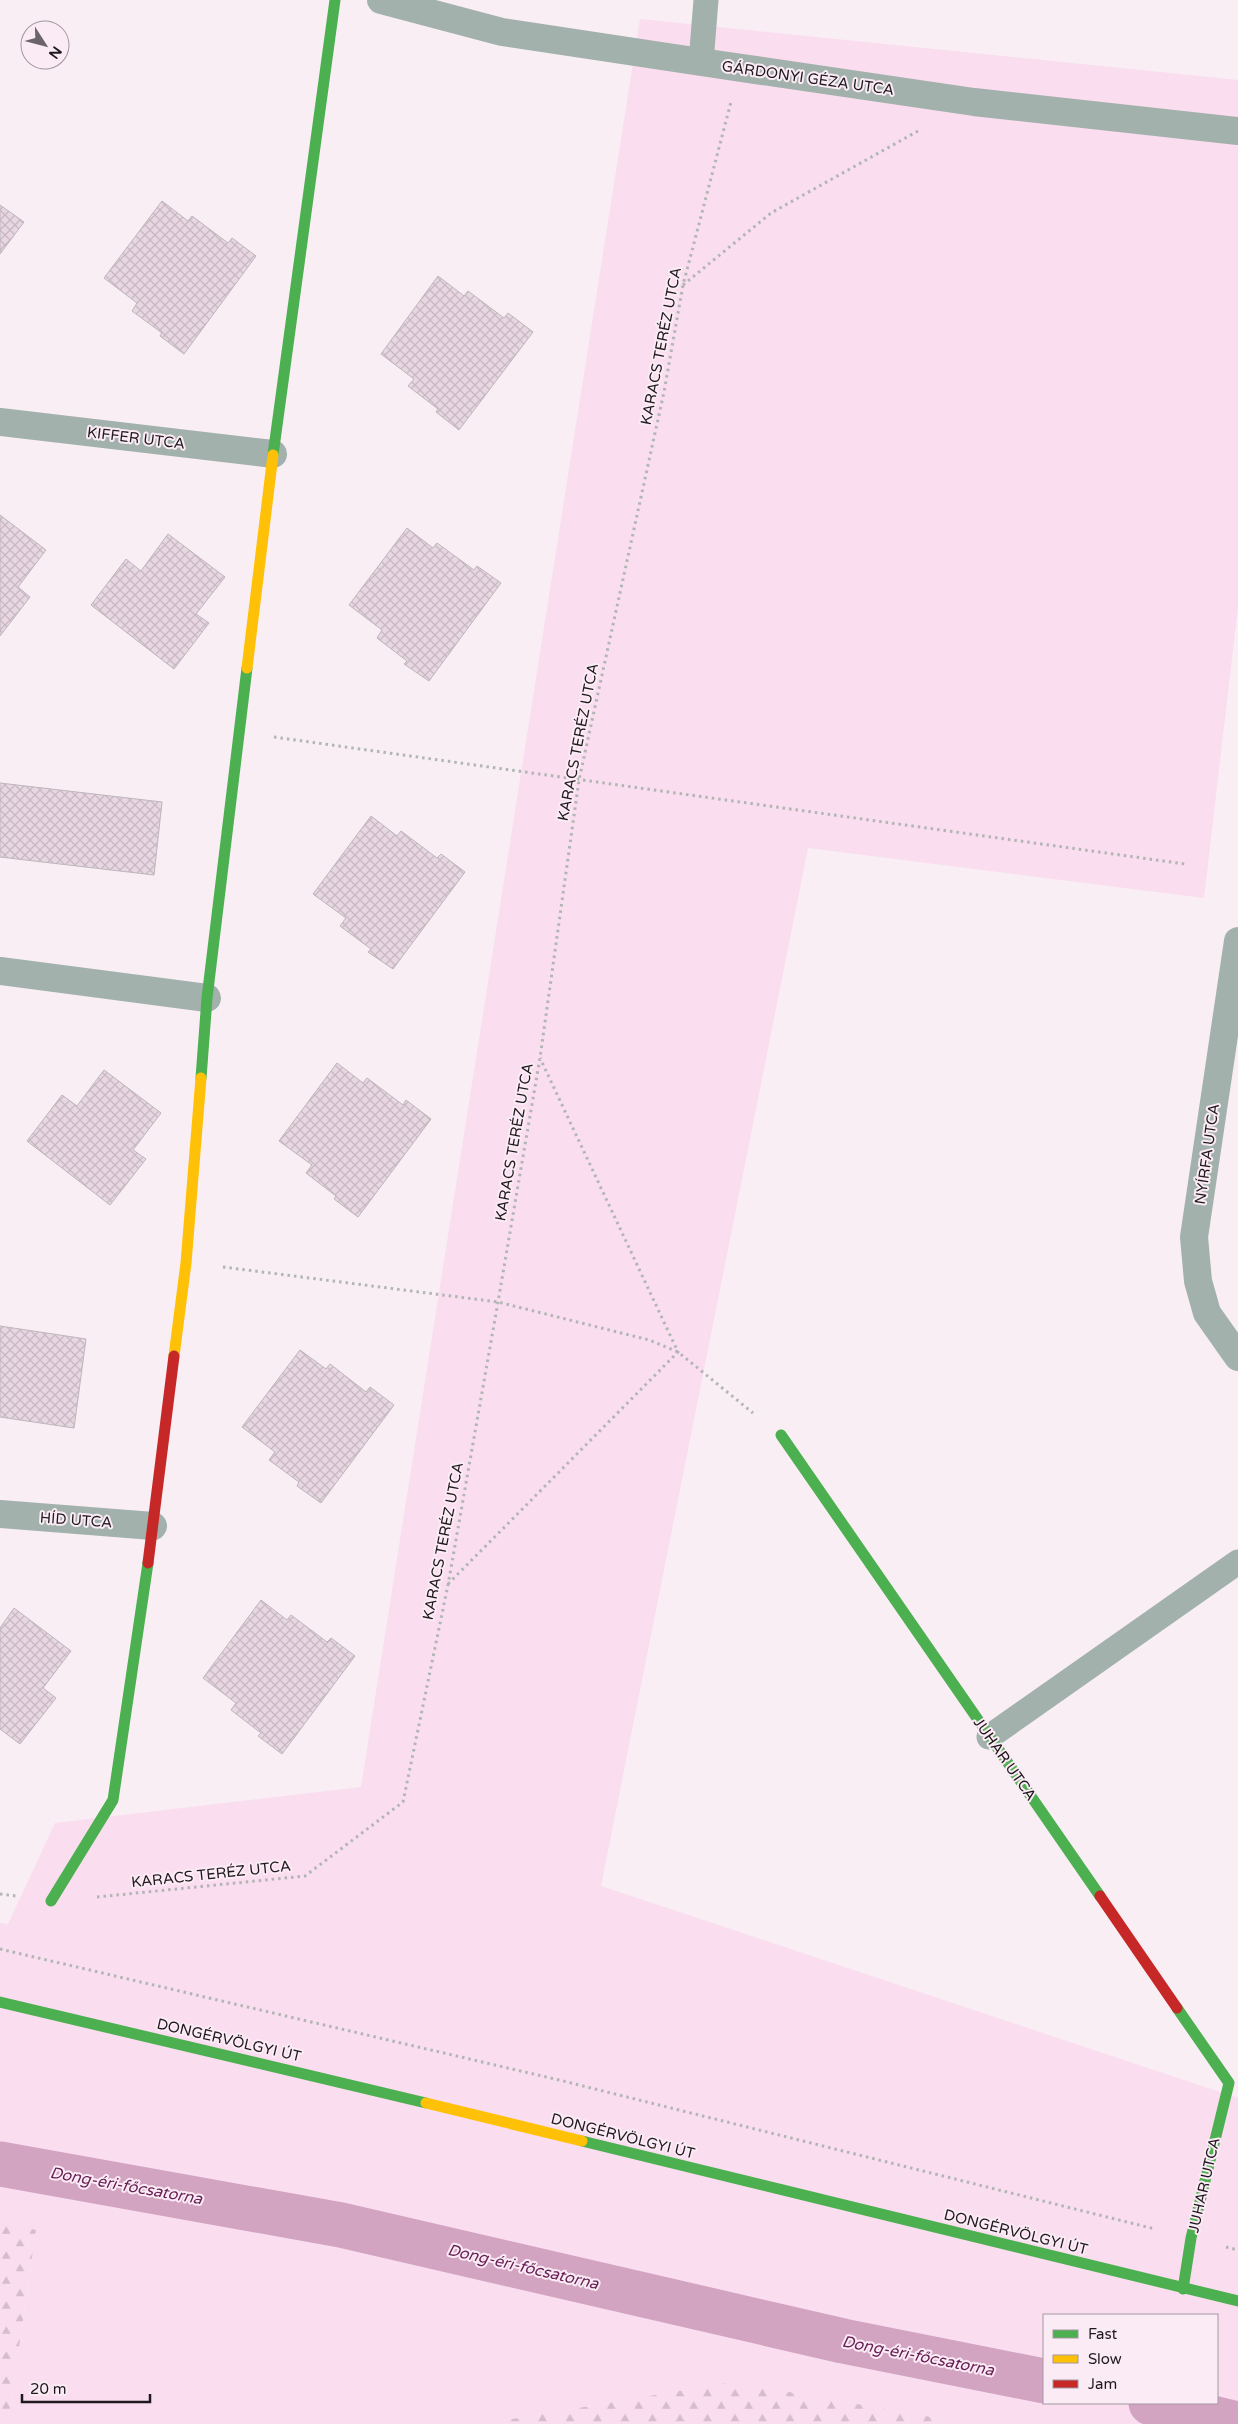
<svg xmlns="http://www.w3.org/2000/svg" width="1238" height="2424" viewBox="0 0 1238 2424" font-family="'Varela Round',sans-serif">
  <defs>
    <pattern id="forest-firs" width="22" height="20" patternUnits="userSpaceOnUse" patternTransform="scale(1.25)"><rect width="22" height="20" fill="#faddef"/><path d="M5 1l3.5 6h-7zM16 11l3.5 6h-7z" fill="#d6bdcc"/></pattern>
    <pattern id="building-cross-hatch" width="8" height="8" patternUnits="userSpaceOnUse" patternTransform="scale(1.25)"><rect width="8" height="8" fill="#e8d7e2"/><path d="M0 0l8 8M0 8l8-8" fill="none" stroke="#c7b8c1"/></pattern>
  </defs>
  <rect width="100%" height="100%" fill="#f8eef4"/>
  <path fill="#faddef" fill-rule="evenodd" d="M640,19l598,61v527l-34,291 -396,-50 -207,1038 637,212v326h-287l-3,-4 -215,-38 -250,42h-475l28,-193 -36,-9v-299l8,1 47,-101 306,-36zM1044,2315h173v88h-173z"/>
  <path fill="url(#forest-firs)" d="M0,2222l36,8 -28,194h-8z
    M733,2382l215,38 3,4h-468z"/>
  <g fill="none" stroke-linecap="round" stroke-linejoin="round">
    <path stroke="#d2a4c2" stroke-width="45" d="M0,2164l341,61 502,116 201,40
      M1151,2403l86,21"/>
  </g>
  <path fill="url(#building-cross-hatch)" stroke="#bdb6bb" d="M162,201l26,20 4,-5 36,27 4,-5 24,18 -72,98 -24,-18 2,-3 -30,-22 5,-8 -33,-25z
    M0,205l24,17 -24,32z
    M438,276l26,20 4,-5 36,27 4,-5 25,19 -74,98 -23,-18 2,-3 -30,-23 6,-7 -33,-25z
    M0,515l46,35 -28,37 12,10 -30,39z
    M407,528l26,20 4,-5 37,27 3,-4 24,17 -72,98 -25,-17 3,-3 -30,-23 5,-8 -33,-25z
    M168,534l57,43 -29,37 13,9 -35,46 -83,-64 35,-46 15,12z
    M0,783l162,19 -8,73 -154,-18z
    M371,816l26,20 4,-5 36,27 4,-4 24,18 -72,97 -25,-17 3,-3 -31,-23 6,-8 -33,-24z
    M337,1063l26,20 4,-5 36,27 3,-5 25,19 -73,98 -24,-18 2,-3 -30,-23 6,-8 -33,-24z
    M104,1070l57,43 -28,37 13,9 -36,46 -83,-64 35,-46 15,11z
    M0,1326l86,13 -12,89 -74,-11z
    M300,1350l26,19 4,-5 36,28 4,-5 24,18 -73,98 -24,-17 2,-4 -30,-22 6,-8 -33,-25z
    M261,1600l26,20 4,-5 36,27 4,-4 24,18 -73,98 -24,-18 3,-3 -30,-23 5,-7 -33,-25z
    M14,1608l57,43 -28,37 13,10 -36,46 -20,-15v-101z"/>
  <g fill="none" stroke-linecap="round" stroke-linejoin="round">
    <path stroke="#b1b6b4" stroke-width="3" stroke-dasharray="2.5 4" stroke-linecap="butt" d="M683,285l88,-72 147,-82
      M274,737l911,127
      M223,1267l275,35 151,38 29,12 75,61
      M448,1584l230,-232 -138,-294
      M0,1894l16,2
      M97,1897l208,-21 98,-74 45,-217 50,-283 42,-244 39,-278 85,-388 19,-107 48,-183
      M0,1949l559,131 596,149
      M1226,2247l12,3"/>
    <path stroke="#a2b1ab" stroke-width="25" d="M701,62l5,-62
      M989,1737l249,-175"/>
    <path stroke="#a2b1ab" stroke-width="28" d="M381,0l121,32 199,30 273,40 264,29
      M0,422l273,32
      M1238,941l-44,296 4,44 9,32 31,44
      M0,971l207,27
      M0,1514l153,12"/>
    <path stroke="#4caf50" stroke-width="11" d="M273,455l62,-455
      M201,1078l6,-80 40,-330
      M781,1435l319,461
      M51,1901l62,-101 35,-237
      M0,2002l426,101
      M1177,2008l52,75 -38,155 -8,51
      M582,2141l656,160"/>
    <path stroke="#ffc107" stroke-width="11" d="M247,668l26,-213
      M174,1356l12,-93 15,-185
      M426,2103l156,38"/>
    <path stroke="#c62828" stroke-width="11" d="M148,1563l26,-207
      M1100,1896l77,112"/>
  </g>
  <g text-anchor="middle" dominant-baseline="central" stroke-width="4" stroke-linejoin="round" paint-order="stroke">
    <g font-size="15" fill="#1f191d" stroke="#fbebf5">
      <text transform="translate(808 78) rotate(8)">GÁRDONYI GÉZA UTCA</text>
      <text transform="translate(661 346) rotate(-79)">KARACS TERÉZ UTCA</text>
      <text transform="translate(136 438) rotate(7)">KIFFER UTCA</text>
      <text transform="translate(578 742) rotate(-79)">KARACS TERÉZ UTCA</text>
      <text transform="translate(514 1142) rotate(-80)">KARACS TERÉZ UTCA</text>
      <text transform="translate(1207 1154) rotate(-82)">NYÍRFA UTCA</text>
      <text transform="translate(76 1520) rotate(4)">HÍD UTCA</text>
      <text transform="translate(443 1541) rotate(-79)">KARACS TERÉZ UTCA</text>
      <text transform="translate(1005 1759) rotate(55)">JUHAR UTCA</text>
      <text transform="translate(211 1874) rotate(-6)">KARACS TERÉZ UTCA</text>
      <text transform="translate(229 2040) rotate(13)">DONGÉRVÖLGYI ÚT</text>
      <text transform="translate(623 2136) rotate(14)">DONGÉRVÖLGYI ÚT</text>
      <text transform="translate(1204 2185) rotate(-77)">JUHAR UTCA</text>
      <text transform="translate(1016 2232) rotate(14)">DONGÉRVÖLGYI ÚT</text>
    </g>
    <g font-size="16" font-style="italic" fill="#671e54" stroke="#fbebf5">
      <text transform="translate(126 2186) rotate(10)">Dong-éri-főcsatorna</text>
      <text transform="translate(523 2267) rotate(13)">Dong-éri-főcsatorna</text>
      <text transform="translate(918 2356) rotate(11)">Dong-éri-főcsatorna</text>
    </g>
  </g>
  <rect x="1043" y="2314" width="175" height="90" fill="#fbebf5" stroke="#a3979f"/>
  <rect x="1053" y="2330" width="25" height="8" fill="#4caf50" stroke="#a3979f"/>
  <text x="1088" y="2339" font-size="15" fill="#1f191d">Fast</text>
  <rect x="1053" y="2355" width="25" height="8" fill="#ffc107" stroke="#a3979f"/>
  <text x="1088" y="2364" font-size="15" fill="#1f191d">Slow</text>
  <rect x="1053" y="2380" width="25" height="8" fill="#c62828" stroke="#a3979f"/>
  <text x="1088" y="2389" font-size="15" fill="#1f191d">Jam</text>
  <g transform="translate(45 45) rotate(126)"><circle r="24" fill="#fbebf5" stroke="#a3979f"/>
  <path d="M0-4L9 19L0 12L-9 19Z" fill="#6b6468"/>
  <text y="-8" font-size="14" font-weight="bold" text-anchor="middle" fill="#1f191d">N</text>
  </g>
  <path d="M22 2394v8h128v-8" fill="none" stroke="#1f191d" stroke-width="2.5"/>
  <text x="30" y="2394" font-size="15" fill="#1f191d" stroke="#fbebf5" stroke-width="4" paint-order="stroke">20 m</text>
</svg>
